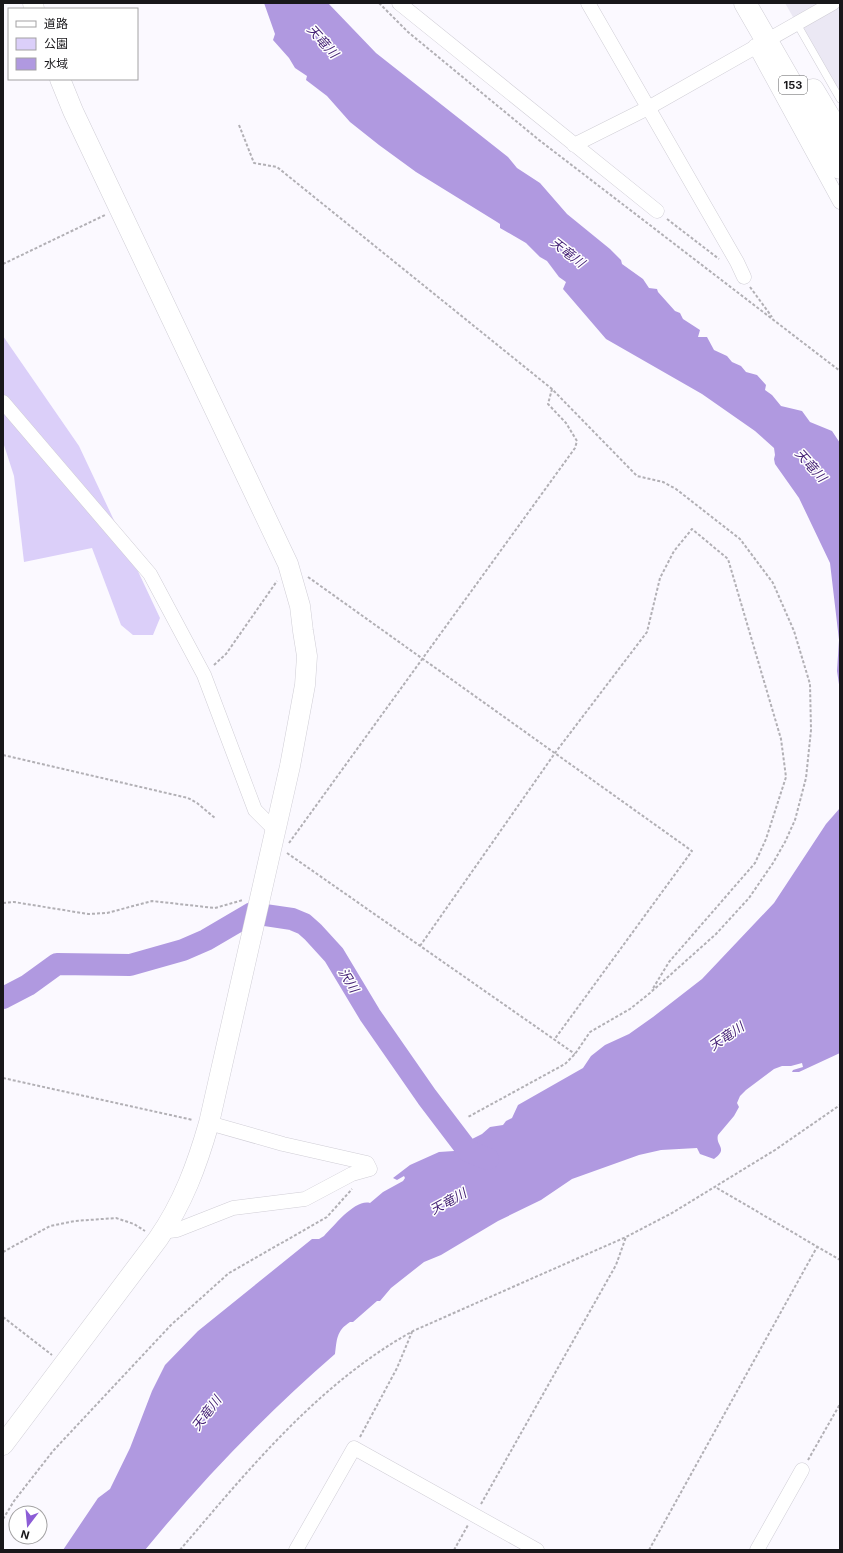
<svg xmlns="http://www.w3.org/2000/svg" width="843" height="1553" viewBox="0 0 843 1553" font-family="Inter,'Noto Sans JP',sans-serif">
  <rect width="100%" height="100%" fill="#fbf9ff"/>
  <path fill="#ebe8f4" d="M785,3h55v96l-43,-75z"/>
  <path fill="#dbcff9" d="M3,336l76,110 81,172 -7,17h-20l-12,-10 -29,-77 -68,14 -10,-86 -11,-34z"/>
  <path fill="#b099e0" d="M264,3h64l48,50 132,104 9,11 23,15 27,31 43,35 11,11 1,4 21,15 6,9 8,1 1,3 17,19 5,2 3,6 17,11 -2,7h9l7,13 13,6 5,6 9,4 5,6 11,3 9,10 -1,5 7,5 9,11 21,5 8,11 22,9 8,12v248l-3,-20 2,-31 -9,-77 -31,-65 -24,-34 -1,-5 1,-4 -1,-7 -19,-17 -53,-37 -96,-55 -43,-50 3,-7 -7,-5 -12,-16 -7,-4 -14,-14 -26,-15v-4l-3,-2 -81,-50 -37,-27 -29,-23 -23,-26 -21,-16 1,-4 -12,-8 -6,-10 -16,-18 2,-6z
    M840,808v245l-41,19h-7l1,-2 10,-3 -1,-4 -11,3h-9l-8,3 -28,21 -6,6 -3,7 2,4 -5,9 -16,19c-3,11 11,13 -4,24l-14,-5 -3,-6 -36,2 -22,5 -67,24 -31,21 -43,21 -57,34 -17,7 -33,26 -11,13h-3l-24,21h-3c-14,9 -13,18 -15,32 -70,61 -131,124 -190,196h-82l35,-52 12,-9 20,-41 22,-57 13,-26 33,-34 114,-92h7l5,-3c11,-11 31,-37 46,-33l13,-11 20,-11 2,-3 -1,-2 -7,4 -4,-2 17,-13 29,-13 15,-1 2,-7 4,1 22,-11 8,-7 13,-2 3,-4 6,-3 6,-13 65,-37 8,-12 14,-11 24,-11 24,-17 49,-38 72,-76 52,-79z"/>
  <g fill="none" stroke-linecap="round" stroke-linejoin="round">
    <path stroke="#b099e0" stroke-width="22" d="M3,998l25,-13 29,-21 73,1 53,-15 23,-10 46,-27 40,6 12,5 9,8 21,23 36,60 57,82 41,54 20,8"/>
    <defs>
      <path id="lane" d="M797,24l43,75"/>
      <path id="street" d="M399,3l258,208
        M588,3l149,259 7,15
        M755,46l85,156
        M574,145l74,-37 185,-105
        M3,402l147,172 54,101 51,135 20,20
        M165,1229l4,2 8,-1 56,-22 72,-9 47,-25 18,-5 -3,-6 -84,-19 -74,-21
        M296,1550l58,-102 183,102
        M757,1550l45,-80"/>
      <path id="secondary" d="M33,3l1,6
        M3,1445l155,-206c25,-36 39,-74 51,-116l81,-357 15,-81 2,-29 -4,-25 -3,-25 -12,-42 -215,-453 -13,-32"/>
      <path id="highway" d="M745,3l95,165
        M813,90l27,45"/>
    </defs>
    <use href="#lane" stroke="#d0ced6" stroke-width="8"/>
    <use href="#street" stroke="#d0ced6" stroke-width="15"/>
    <use href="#secondary" stroke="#d0ced6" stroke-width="21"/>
    <use href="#highway" stroke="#d0ced6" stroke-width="23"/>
    <path stroke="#b2b0b5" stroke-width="2" stroke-dasharray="3 2" stroke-linecap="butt" d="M379,3l29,29 131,108 301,231
      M239,125l15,38 23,4 275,222 85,87 26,6 13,7 64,50 33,44 21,48 16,53 1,46 -5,48 -11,42 -10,22 -12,21 -24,35 -33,36 -66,59 -20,16 -40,23 -15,22 -10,10 -97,53
      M667,219l52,40
      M3,264l102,-49
      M750,287l22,30
      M308,577l384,274 -138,189
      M214,665l12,-11 51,-73
      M3,755l185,43 9,5 18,15
      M289,843l286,-395 2,-7 -11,-18 -18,-19 4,-15
      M287,853l288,201
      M3,903l11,-1 74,12 19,-1 45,-12 63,7 28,-8
      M420,946l135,-193 92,-121 13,-54 14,-27 18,-22 36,30 53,180 5,38 -20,62 -11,24 -86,99 -17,28
      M3,1078l190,42
      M717,1188l123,72
      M3,1252l47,-26 25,-5 41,-3 18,6 11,7
      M3,1317l49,38
      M360,1437l37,-69 15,-36
      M808,1460l32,-56
      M481,1504l135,-239 10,-28
      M3,1519l11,-18 39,-50 118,-126 58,-52 98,-56 25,-28
      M180,1550c69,-81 139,-167 233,-219l213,-94 46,-24 103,-63 65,-45
      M454,1550l14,-25
      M649,1550l168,-303"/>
    <use href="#lane" stroke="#fff" stroke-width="7"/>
    <use href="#street" stroke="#fff" stroke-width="14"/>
    <use href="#secondary" stroke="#fff" stroke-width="20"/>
    <use href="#highway" stroke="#fff" stroke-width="22"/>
  </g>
  <g text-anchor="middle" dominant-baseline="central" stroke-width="3" stroke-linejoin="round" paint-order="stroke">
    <rect fill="#fff" stroke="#5d5d5f" stroke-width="1" x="779" y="76" width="28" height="18" rx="3"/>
    <g font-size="11" font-weight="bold" fill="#18171a">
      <text x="793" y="85">153</text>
    </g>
    <g font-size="13" font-style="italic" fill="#472477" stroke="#fff">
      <text transform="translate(323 41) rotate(48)">天竜川</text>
      <text transform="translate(568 252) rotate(38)">天竜川</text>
      <text transform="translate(811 465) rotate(48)">天竜川</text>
      <text transform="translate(349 980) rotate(59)">沢川</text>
      <text transform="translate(726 1036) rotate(-34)">天竜川</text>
      <text transform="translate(448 1201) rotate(-29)">天竜川</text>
      <text transform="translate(206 1413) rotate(-53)">天竜川</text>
    </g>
  </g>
  <rect width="843" height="1553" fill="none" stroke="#18171a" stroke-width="8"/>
  <rect x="8" y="8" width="130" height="72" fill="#ffffff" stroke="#a3a2a3"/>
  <rect x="16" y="21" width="20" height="6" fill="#ffffff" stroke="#a3a2a3"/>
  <text x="44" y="28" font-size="12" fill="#18171a">道路</text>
  <rect x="16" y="38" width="20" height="12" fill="#dbcff9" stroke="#a3a2a3"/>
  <text x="44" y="48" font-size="12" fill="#18171a">公園</text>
  <rect x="16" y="58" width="20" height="12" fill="#b099e0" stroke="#a3a2a3"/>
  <text x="44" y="68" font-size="12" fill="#18171a">水域</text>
  <g transform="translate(28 1525) rotate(196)"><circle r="19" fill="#ffffff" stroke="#a3a2a3"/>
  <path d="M0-3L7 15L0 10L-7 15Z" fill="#8c5dd6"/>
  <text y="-6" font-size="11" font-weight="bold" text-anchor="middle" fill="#18171a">N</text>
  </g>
</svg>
